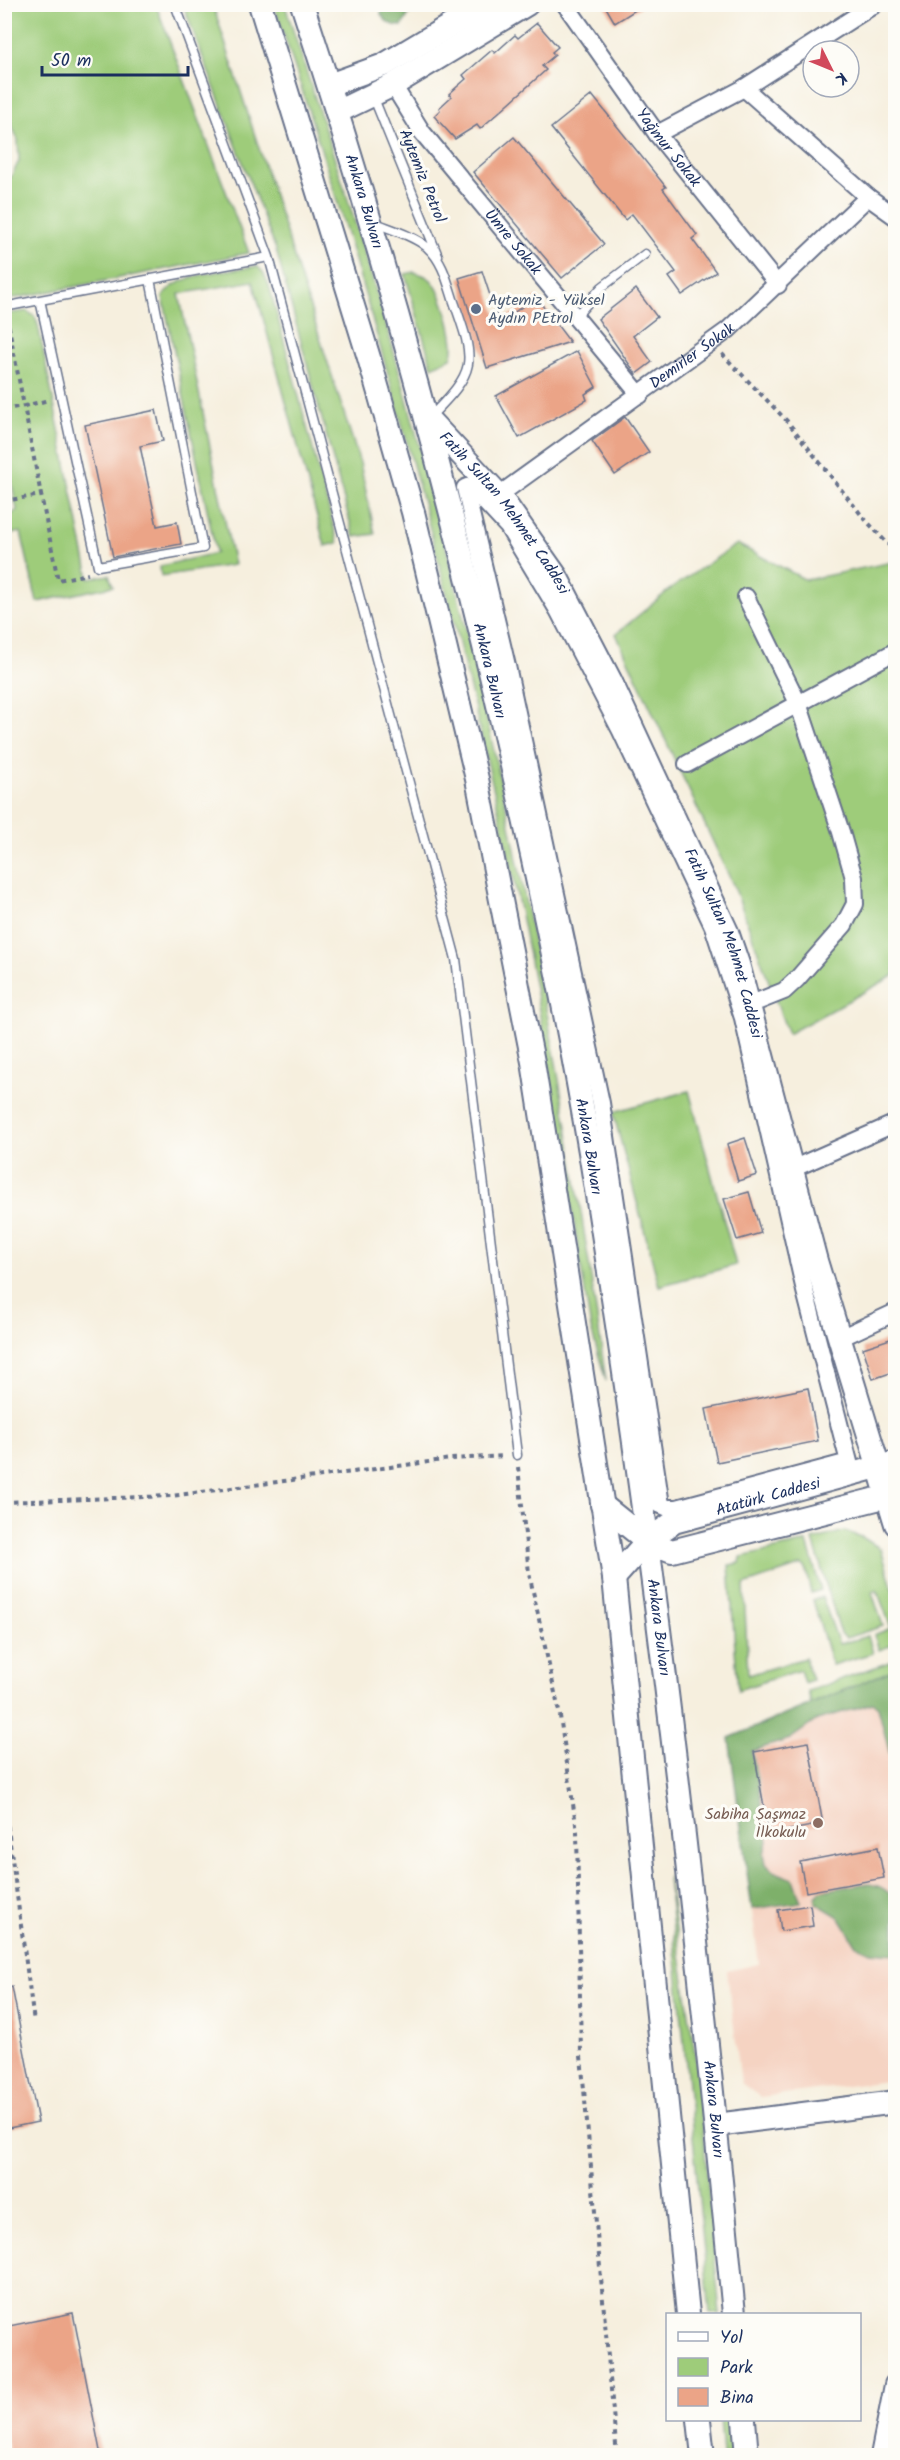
<svg xmlns="http://www.w3.org/2000/svg" width="900" height="2460" viewBox="0 0 900 2460" font-family="Kalam,sans-serif">
  <rect width="100%" height="100%" fill="#fdfcf7"/>
  <filter id="ink" filterUnits="userSpaceOnUse"><feTurbulence type="fractalNoise" baseFrequency=".0167" numOctaves="2"/><feDisplacementMap in="SourceGraphic" scale="12" xChannelSelector="R" yChannelSelector="G"/><feConvolveMatrix kernelMatrix="1 2 1 2 8 2 1 2 1" color-interpolation-filters="sRGB"/></filter>
  <filter id="wash" filterUnits="userSpaceOnUse"><feTurbulence type="fractalNoise" baseFrequency=".008" numOctaves="4" result="noise"/><feDisplacementMap in="SourceGraphic" scale="24" xChannelSelector="R" yChannelSelector="G"/><feGaussianBlur stdDeviation="1.35" result="paint"/><feColorMatrix in="noise" values="0 0 0 0 0 0 0 0 0 0 0 0 0 0 0 0 0 1.4 0 .05"/><feComposite in="paint" operator="in"/></filter>
  <g filter="url(#wash)">
    <rect width="100%" height="100%" fill="#f6efde"/>
    <path fill="#f5d3c2" d="M895,1669v411l-135,17 -19,-14 -14,-112 32,-7 -30,-226z"/>
    <path fill="#9ecc7a" stroke="#5c7e6c" stroke-width="1.5" d="M5,4l151,1 93,248 -244,47v-119l6,-4 8,-16 -1,-21 -9,-21z
      M183,5h30l147,458 15,71 -21,3 -78,-287z
      M274,5h11c41,128 85,257 120,387 90,325 155,655 201,989l-15,-52c-25,-151 -46,-303 -78,-453 -64,-294 -143,-586 -239,-871z
      M257,266l6,6 6,13 69,258 -13,3 -72,-265 -74,13 55,271 -73,11 -1,-10 56,-13 -53,-256c13,-25 67,-26 94,-31z
      M414,272c7,2 13,4 17,8 12,12 27,64 20,78l-19,9 -27,-93z
      M27,311l8,6 3,8 51,253 20,-3 4,11 -76,16 -16,-70 -17,3 1,-15 12,-10 -12,-63v-133z
      M737,544l69,36 86,-18 4,12 -1,401 -107,59 -53,-145 -119,-255 53,-44z
      M689,1091l47,174 -77,21 -46,-174z
      M844,1531l18,6 19,12 14,48v47l-16,6 -5,-15 17,-7 -14,-38 -5,2 11,34 -37,12 -5,-4 -28,-94z
      M807,1542l14,48 -10,3 -6,-26 -3,-2 -58,20 4,90 57,-17 7,22 -8,3 -4,-13 -62,20 -9,-125 11,-2 1,-6z
      M822,1597l17,47 29,-8 5,17 -41,12 -19,-65z
      M895,1660v9l-84,35 -3,-13z
      M668,1876l29,191 23,247h-10z
      M720,2420h10l3,35h-10z"/>
    <path fill="#7eb06a" stroke="#4c7064" stroke-width="1.5" d="M383,5h31l-12,21c-10,0 -16,-3 -21,-12z
      M895,1669v106l-17,-68 -5,-4 -56,17 -27,19 -38,12 16,90 -4,12 2,11 7,7 20,8 8,23 -49,7 -23,-171z
      M863,1884c14,-1 23,5 32,15v55l-24,-2 -14,-6 -18,-29 -23,-14v-6l5,-6z"/>
    <g id="blocks">
      <path fill="#eba487" d="M604,4h41l-30,19z
        M537,23l21,24 -6,5 3,3 -13,11 4,4 -66,59 -3,-4 -22,14 -21,-23 6,-6 -1,-2 12,-11 -2,-3 17,-15 -3,-4 29,-25 3,3 20,-18 3,3z
        M592,95l74,92 -3,2 34,46 -5,4 24,33 -34,23 -13,-18 7,-5 -44,-58 -7,6 -74,-92z
        M514,137l90,107 -42,34 -89,-106z
        M482,271l17,52 37,-26 34,45 -83,26 -28,-90z
        M636,289l21,28 -24,19 19,26 -16,12 -38,-55z
        M577,351l19,36 -11,7 2,6 -68,38 -23,-42z
        M156,410l7,31 -23,5 17,80 20,-4 4,22 -68,13 -28,-132z
        M625,417l24,35 -34,23 -23,-34z
        M745,1138l12,37 -19,6 -11,-37z
        M749,1192l12,41 -24,7 -13,-41z
        M896,1337v34l-23,8 -10,-31z
        M808,1388l10,53 -101,21 -11,-53z
        M808,1742l15,82 -54,10 -15,-82z
        M878,1847l6,31 -78,14 -6,-30z
        M810,1905l3,21 -32,5 -3,-21z
        M12,1987l26,135 -34,7v-141z
        M73,2313l28,143h-92l-5,-23v-106z"/>
    </g>
  </g>
  <g filter="url(#ink)">
    <use href="#blocks" fill-opacity="0" stroke="#68728b" stroke-width="1.5"/>
    <g fill="none" stroke-linecap="round" stroke-linejoin="round">
      <defs>
        <path id="lane" d="M373,96l65,160
          M373,222c17,7 39,13 54,25 15,13 20,33 26,52 23,65 25,70 -25,120
          M269,257l187,702 61,496
          M150,279l53,269 -105,18 -58,-266 229,-43 -94,-253
          M4,307l36,-7
          M576,316l26,-29 43,-33"/>
        <g id="street">
          <path id="s1" d="M565,4l92,130 121,151"/>
          <path id="s2" d="M393,85l29,47 218,263"/>
          <path d="M744,88l124,109 28,20"/>
          <path d="M657,134l87,-46 131,-84"/>
          <path d="M470,486l38,41 50,83 63,121 92,195 30,92 62,273 44,171 -172,46h-9l-7,-3 -60,-402 -94,-437 -42,-178z"/>
          <path id="s3" d="M499,495l229,-165 140,-133"/>
          <path d="M746,597l52,106 43,129 13,46 1,26 -11,21 -47,54 -13,12 -35,14"/>
          <path d="M687,764l209,-113"/>
          <path d="M792,1169l104,-46"/>
          <path d="M838,1339l58,-27"/>
        </g>
        <g id="secondary">
          <path d="M260,4l109,354 44,154 64,267 56,283 81,516 74,736"/>
          <path id="s4" d="M302,4c82,248 150,499 208,753 30,131 58,262 80,395 63,385 107,774 144,1162"/>
          <path d="M329,85l55,-20 102,-61"/>
          <path d="M337,112l56,-27 134,-81"/>
          <path id="s5" d="M429,420l70,75 57,81 54,104 117,252 11,32 78,297 80,263"/>
          <path d="M602,1505l45,36 25,10 224,-57"/>
          <path id="s6" d="M614,1578l33,-37 27,-19 222,-60"/>
          <path d="M716,2125l180,-23"/>
          <path d="M699,2420l4,36"/>
          <path d="M744,2420l3,36"/>
          <path d="M882,2456l14,-71"/>
        </g>
      </defs>
      <use href="#lane" stroke="#68728b" stroke-width="11"/>
      <use href="#street" stroke="#68728b" stroke-width="20"/>
      <use href="#secondary" stroke="#68728b" stroke-width="26"/>
      <path stroke="#68728b" stroke-width="4" stroke-dasharray="4.5 4.5" stroke-linecap="butt" d="M7,317l17,89 25,-6
        M722,354l65,67 76,96 33,36
        M4,409l20,-3 17,89
        M4,501l37,-6 17,85 30,-6
        M518,1467l11,106 31,143 17,115 4,225 36,400
        M4,1502l167,-6 280,-37 53,-3
        M4,1799l30,223"/>
      <use href="#lane" stroke="#fff" stroke-width="8"/>
      <use href="#street" stroke="#fff" stroke-width="16"/>
      <use href="#secondary" stroke="#fff" stroke-width="22"/>
    </g>
  </g>
  <circle fill="#5c6f8a" stroke="#fdfcf7" stroke-width="2" cx="476" cy="309" r="6"/>
  <circle fill="#8d6e63" stroke="#fdfcf7" stroke-width="2" cx="818" cy="1823" r="6"/>
  <g text-anchor="middle" dominant-baseline="central" stroke-width="6" stroke-linejoin="round" paint-order="stroke">
    <g font-size="16" fill="#1b2f5e" stroke="#fdfcf7">
      <text stroke="none"><textPath href="#s1" startOffset="177">Yağmur Sokak</textPath></text>
      <text transform="translate(422 176) rotate(68)">Aytemiz Petrol</text>
      <text stroke="none"><textPath href="#s4" startOffset="207">Ankara Bulvarı</textPath></text>
      <text stroke="none"><textPath href="#s2" startOffset="198">Ümre Sokak</textPath></text>
      <text stroke="none"><textPath href="#s3" startOffset="238">Demirler Sokak</textPath></text>
      <text stroke="none"><textPath href="#s5" startOffset="120">Fatih Sultan Mehmet Caddesi</textPath></text>
      <text stroke="none"><textPath href="#s4" startOffset="693">Ankara Bulvarı</textPath></text>
      <text stroke="none"><textPath href="#s5" startOffset="606">Fatih Sultan Mehmet Caddesi</textPath></text>
      <text stroke="none"><textPath href="#s4" startOffset="1179">Ankara Bulvarı</textPath></text>
      <text stroke="none"><textPath href="#s6" startOffset="180">Atatürk Caddesi</textPath></text>
      <text stroke="none"><textPath href="#s4" startOffset="1665">Ankara Bulvarı</textPath></text>
      <text stroke="none"><textPath href="#s4" startOffset="2150">Ankara Bulvarı</textPath></text>
    </g>
    <g font-size="16" fill="#4e5e75" stroke="#fdfcf7" text-anchor="start">
      <text x="488" y="300">Aytemiz - Yüksel<tspan x="488" dy="18">Aydın PEtrol</tspan></text>
    </g>
    <g font-size="16" fill="#785e54" stroke="#fdfcf7" text-anchor="end">
      <text x="806" y="1814">Sabiha Şaşmaz<tspan x="806" dy="18">İlkokulu</tspan></text>
    </g>
  </g>
  <rect width="900" height="2460" fill="none" stroke="#fdfcf7" stroke-width="24"/>
  <rect x="666" y="2313" width="195" height="108" fill="#fdfcf7" stroke="#a3aaba" stroke-width="1.5"/>
  <rect x="678" y="2332" width="30" height="9" fill="#ffffff" stroke="#a3aaba" stroke-width="1.5"/>
  <text x="720" y="2343" font-size="18" fill="#1b2f5e">Yol</text>
  <rect x="678" y="2358" width="30" height="18" fill="#9ecc7a" stroke="#a3aaba" stroke-width="1.5"/>
  <text x="720" y="2373" font-size="18" fill="#1b2f5e">Park</text>
  <rect x="678" y="2388" width="30" height="18" fill="#eba487" stroke="#a3aaba" stroke-width="1.5"/>
  <text x="720" y="2403" font-size="18" fill="#1b2f5e">Bina</text>
  <g transform="translate(831 69) rotate(133)"><circle r="28" fill="#fdfcf7" stroke="#a3aaba" stroke-width="1.5"/>
  <path d="M0-4.5L10 22L0 15L-10 22Z" fill="#d1495b"/>
  <text y="-9" font-size="16" font-weight="bold" text-anchor="middle" fill="#1b2f5e">K</text>
  </g>
  <path d="M42 66v9h146v-9" fill="none" stroke="#1b2f5e" stroke-width="3"/>
  <text x="51" y="66" font-size="18" fill="#1b2f5e" stroke="#fdfcf7" stroke-width="4.5" paint-order="stroke">50 m</text>
</svg>
